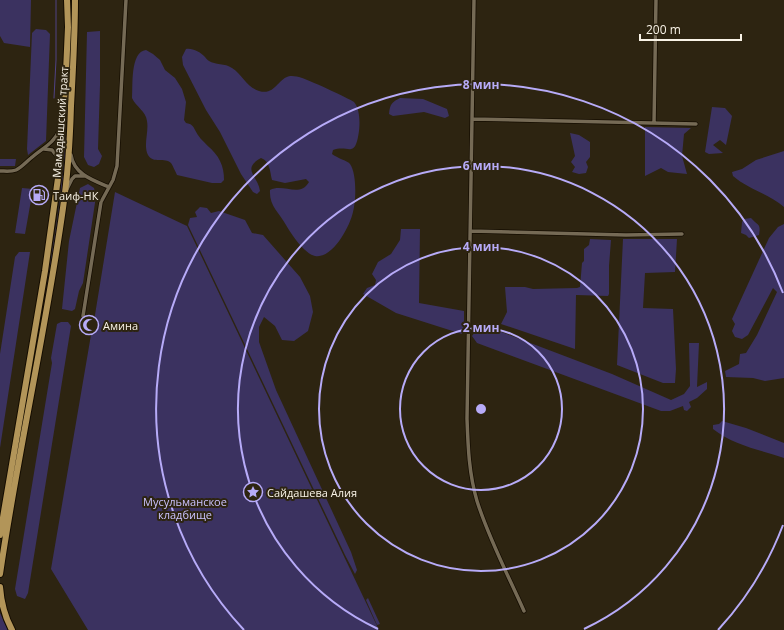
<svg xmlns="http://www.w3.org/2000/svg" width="784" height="630" viewBox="0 0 784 630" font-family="'Open Sans',sans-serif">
  <rect width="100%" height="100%" fill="#2d2411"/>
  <path fill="#3b3260" d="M0,0h31l-1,47 -26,-4 -4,-7z
    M70,0h2c-1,66 -2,132 -10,197 -7,52 -17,104 -26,156h-1l20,-120 5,-34 9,-107z
    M36,29l10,1 4,4 -4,107 -18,14 -1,-6 5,-116z
    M100,31v54l-2,64 4,7 -3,8 -5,3 -6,-2 -4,-8 3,-125z
    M186,49c7,-1 14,3 19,8 1,1 2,3 4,4 6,4 16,2 23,7 11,7 14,19 27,23 16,5 19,-13 31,-15 2,0 6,0 9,1 6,1 51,22 55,25 6,7 6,21 5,29 -4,29 -10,13 -26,19l-1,4c5,4 16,7 18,10 7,10 6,37 3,48 -3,14 -20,47 -38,44 -10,-2 -24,-22 -29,-31 -7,-13 -17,-19 -16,-35 13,-7 30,8 39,-8l-3,-3 -21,4 -13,-3c-2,-8 -2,-19 -11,-22 -20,11 -3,18 -1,33l-3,3 -4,-2 -12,-18 -21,-42 -14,-22 -23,-45 -1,-8z
    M146,50l7,4 7,6 5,10 10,8 7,11 4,13 -2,18 2,3c6,1 7,3 9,7 6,13 20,19 25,31 3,6 4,12 4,19l-3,3h-9l-35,-8c-2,-4 -4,-9 -6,-12 -6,-6 -18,1 -23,-8 -5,-10 1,-23 -1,-34 -1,-10 -11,-14 -15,-23 1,-13 -2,-46 14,-48z
    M400,98l23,1 24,10 2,7 -4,2 -21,-6 -31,4 -4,-2c1,-10 3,-12 11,-16z
    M712,107l13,1 7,8 -6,29 -6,-5 -7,5 10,8 -14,1 -4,-2z
    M645,127l46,1 -7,6 -2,22 5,18 -19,-2 -7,-4 -16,8z
    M570,133l9,2 11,7v15l-4,5 2,5 -2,6 -7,1 -7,-2 3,-5 -4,-5 4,-6z
    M784,151v56c-15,-13 -36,-18 -51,-31l-1,-4 10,-3 14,-9z
    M0,159h16l-1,7h-15z
    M88,184l6,4 2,8 -13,87 -4,8 -4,18 -3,2 -10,-2 7,-68 11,-53z
    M22,188l11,1 -8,45 -10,-1z
    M115,192l72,34 192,404h-291l-37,-61 41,-240 -6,-3 2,-3 5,2 1,-4z
    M200,207l7,1 4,5 8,-2 26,9 7,13 11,2 37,42 10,19 3,16 -5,19 -14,10 -12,-1 -7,-14 -11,-9 -5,10v15l17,48 75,162 6,18 -2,4 -10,-19 -157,-330 2,-7 7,-1 -2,-5z
    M751,218c7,8 10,5 8,17l-10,3 -3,-3 -5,-2 1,-11 2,-3z
    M784,224v154l-19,3 -12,-3 -27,-1 -1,-6 14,-7 1,-10 6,-1 11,-18 20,-43 -4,-4 -25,47 -6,4 -7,-2 -3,-6 3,-7 -3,-5 37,-81 9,-11z
    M401,229h19l-1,74 45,8v20l-2,3 -66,-21 -33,-19 4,-6 8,-3 1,-5 -4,-6 6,-12 13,-8 9,-14z
    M590,239l21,1 -2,26v28l-1,2 -32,-1 -1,54 -74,-25 6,-12 -2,-25h20l8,2 44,-1 3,-1 2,-24 2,-2v-12l5,-4z
    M623,239h54l-2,33 -30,1 -2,35 30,1 3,60 -1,14h-12l-46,-18z
    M19,252h11l-30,196v-94l15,-97z
    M61,322h7l3,4 -43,267 -3,6 -8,-3 -2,-7 37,-226 -1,-5 6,-34z
    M478,323l134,51 59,26 13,-6 6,-8 -1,-43h10l-2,44 10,-5v7l-10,9 -8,4 2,5 -4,4 -3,-1 -1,-4 -13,5h-9l-184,-68 -5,-7 3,-4 1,-5z
    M722,421l24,7 38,15v15c-24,-8 -51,-13 -71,-29v-4l6,-1z
    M368,598l12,26 -3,1 -11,-25z
    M0,613l8,17h-8z"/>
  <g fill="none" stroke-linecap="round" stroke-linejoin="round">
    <path stroke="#504285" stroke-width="1" d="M54,98l2,-38v-60"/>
    <defs>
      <path id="street" d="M474,0l-7,419c1,28 2,55 10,82 12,38 31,74 47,110
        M472,119l224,5
        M654,123l2,-123
        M44,149l8,1 7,9
        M71,155c3,19 21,25 38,32
        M0,171c5,0 11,1 16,-1 6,-3 10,-8 15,-12 11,-10 23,-14 29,-29
        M67,189l5,-10 3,-3h10
        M471,231l155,4 56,-1
        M83,316l18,-114 12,-22 4,-14 9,-166"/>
      <path id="primary" d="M0,535l45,-264 14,-100 7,-99 2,-45 -1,-27
        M0,574c18,-123 46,-244 63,-366 5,-34 7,-68 8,-102 2,-36 4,-71 4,-106
        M0,587c1,14 5,30 12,43"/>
    </defs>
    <use href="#street" stroke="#150d00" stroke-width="5"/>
    <use href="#primary" stroke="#150d00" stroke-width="8"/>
    <use href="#street" stroke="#756a55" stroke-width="3.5"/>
    <use href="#primary" stroke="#b29559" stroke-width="6"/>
  </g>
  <g fill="none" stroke="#b7abf8" stroke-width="2">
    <circle cx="481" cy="409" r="81"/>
    <circle cx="481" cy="409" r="162"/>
    <path d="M378 629A243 243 0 1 1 584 629"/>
    <path d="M783 525A324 324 0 0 1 718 630M244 630A324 324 0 1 1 783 293"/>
  </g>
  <defs>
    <symbol id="fuel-ring" viewBox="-11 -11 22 22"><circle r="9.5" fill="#2d2411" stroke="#b7abf8" stroke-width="1.5"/><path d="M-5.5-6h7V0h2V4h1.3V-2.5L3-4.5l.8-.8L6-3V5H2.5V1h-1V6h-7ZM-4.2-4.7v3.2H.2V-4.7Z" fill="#b7abf8"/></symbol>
    <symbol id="mosque-ring" viewBox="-11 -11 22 22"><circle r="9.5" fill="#2d2411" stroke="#b7abf8" stroke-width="1.5"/><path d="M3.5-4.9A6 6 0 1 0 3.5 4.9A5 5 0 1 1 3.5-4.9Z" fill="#b7abf8"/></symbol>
    <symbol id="sight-ring" viewBox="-11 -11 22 22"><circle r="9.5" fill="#2d2411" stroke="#b7abf8" stroke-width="1.5"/><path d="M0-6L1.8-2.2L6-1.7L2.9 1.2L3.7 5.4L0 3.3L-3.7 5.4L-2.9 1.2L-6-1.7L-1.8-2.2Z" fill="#b7abf8"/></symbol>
  </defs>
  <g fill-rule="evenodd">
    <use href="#fuel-ring" x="28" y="184" width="22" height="22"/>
    <use href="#mosque-ring" x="78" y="314" width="22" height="22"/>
    <use href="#sight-ring" x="242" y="481" width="22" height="22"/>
  </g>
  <g text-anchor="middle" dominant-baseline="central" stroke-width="4" stroke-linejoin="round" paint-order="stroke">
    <g font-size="11" fill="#f9f3e7" stroke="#2d2411">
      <text transform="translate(60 122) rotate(-86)">Мамадышский тракт</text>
    </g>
    <g font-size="11" fill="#f9f3e7" stroke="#2d2411" text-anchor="start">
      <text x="53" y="195">Таиф-НК</text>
      <text x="103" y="325">Амина</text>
      <text x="267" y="492">Сайдашева Алия</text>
    </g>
    <g font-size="11" fill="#cbc3ff" stroke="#2d2411">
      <text x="185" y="501">Мусульманское<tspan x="185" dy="13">кладбище</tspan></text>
    </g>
  </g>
  <circle cx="481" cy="409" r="6" fill="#b7abf8" stroke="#2d2411" stroke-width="2"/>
  <g font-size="12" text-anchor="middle" font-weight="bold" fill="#b7abf8" stroke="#2d2411" stroke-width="4" stroke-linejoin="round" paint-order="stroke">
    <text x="481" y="89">8 мин</text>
    <text x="481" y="170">6 мин</text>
    <text x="481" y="251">4 мин</text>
    <text x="481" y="332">2 мин</text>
  </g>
  <path d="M640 34v6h101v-6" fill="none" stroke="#f9f3e7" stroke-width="2"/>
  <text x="646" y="34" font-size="12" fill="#f9f3e7" stroke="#2d2411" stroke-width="3" paint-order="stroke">200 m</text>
</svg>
